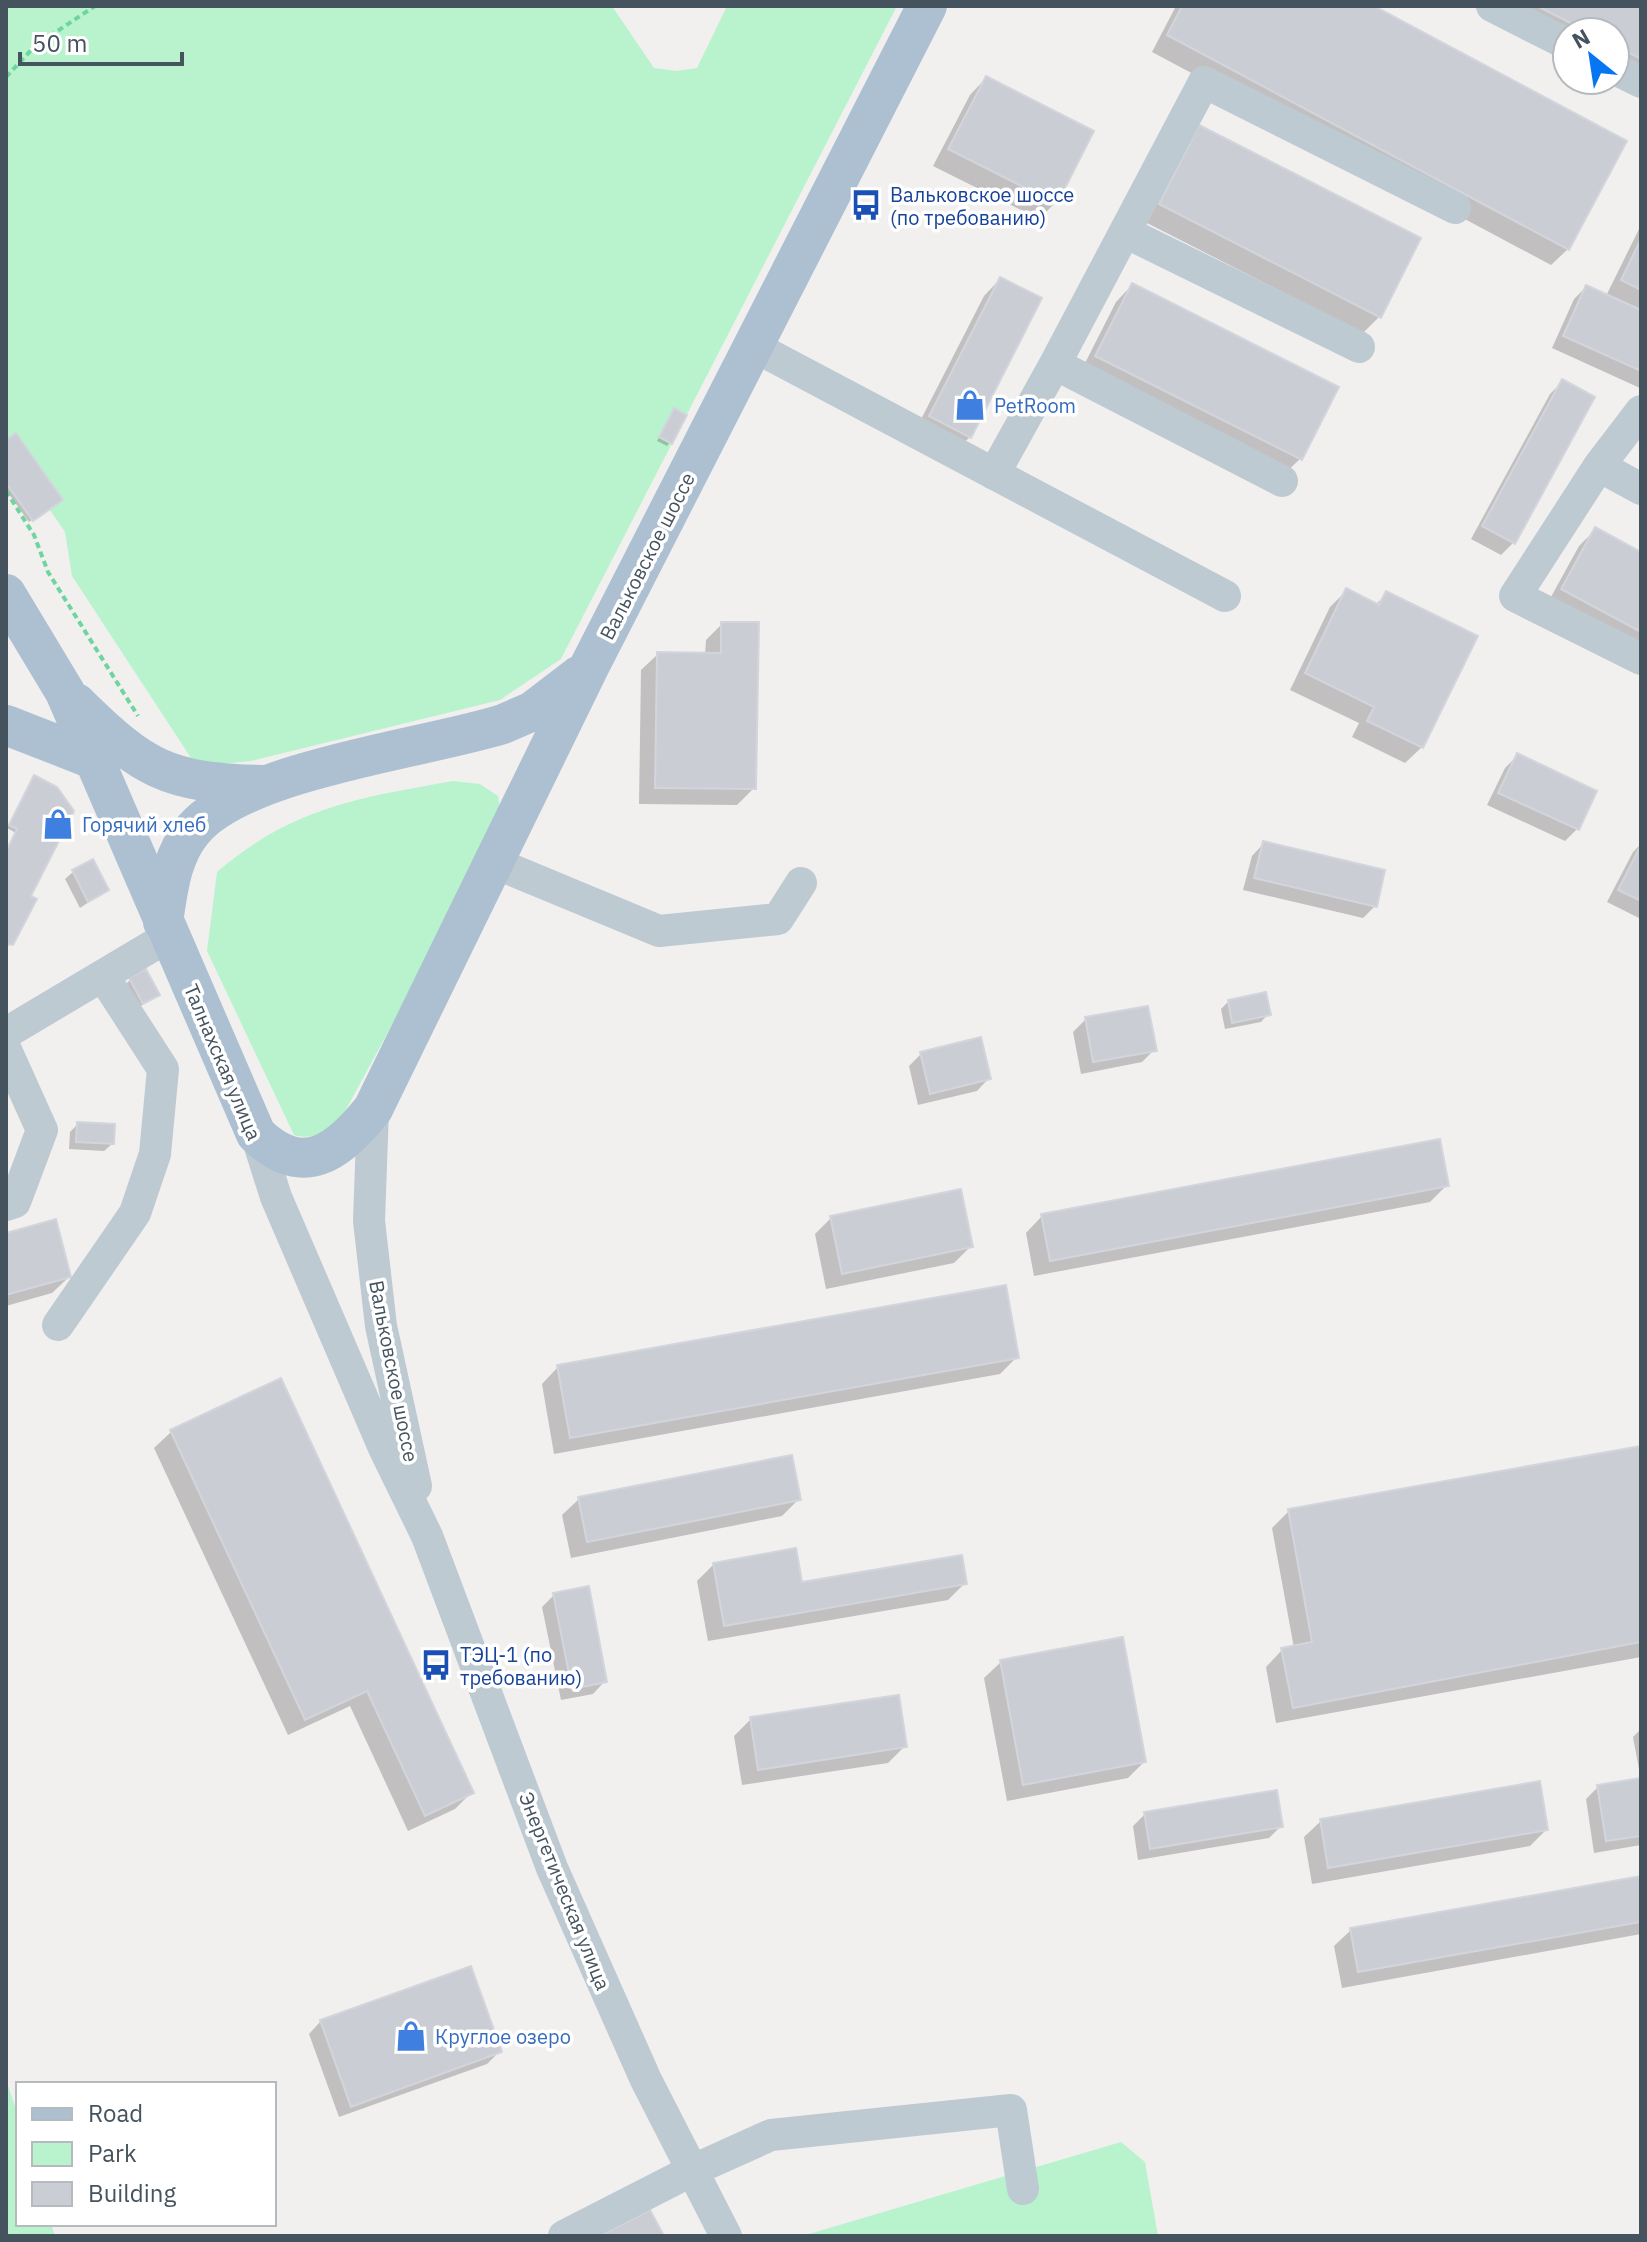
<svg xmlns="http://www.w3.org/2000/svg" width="1647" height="2242" viewBox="0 0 1647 2242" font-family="'IBM Plex Sans',sans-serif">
  <rect width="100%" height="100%" fill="#f2efef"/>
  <path fill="#b9f3ce" d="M6,6h606l42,62 23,3 20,-3 30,-62h170l-336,653 -61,41 -249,61 -30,3 -30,-6 -119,-182 -7,-44 -59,-86z
    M453,781l27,3 18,12 4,26 -159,293c-17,15 -27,26 -49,20l-87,-184 10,-79c76,-65 141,-74 236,-91z
    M6,2080l12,35v109h33l4,12h-49z
    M1121,2142l24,20 13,74h-356z"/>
  <path fill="#0003" d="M1176,6h194l198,243 -17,16 -399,-213z
    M1489,6h152v78l-26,-14v-38h-48z
    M986,78l69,125 -16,16 -106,-53 37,-71z
    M1199,128l180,189 -16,16 -220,-112 39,-77z
    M1641,225v162l-1,1 -88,-40 22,-49 12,-12 20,9z
    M1000,279l-30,158 -17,16 -39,-20 70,-137z
    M1132,285l168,174 -17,16 -203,-102 36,-71z
    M1562,382l-49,161 -12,12 -30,-16 79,-145z
    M674,411l-4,31 -3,4 -10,-5z
    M6,443l51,60 -28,19 -23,-32z
    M1595,530l46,24v103l-95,-51 33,-60z
    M1346,591l29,14 12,-11 35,153 -17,16 -53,-26 7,-14 -69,-33 40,-83z
    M722,624l32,164 -17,17 -98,-1 2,-134 17,-16 47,1 1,-15z
    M1517,756l60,73 -12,12 -78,-36 18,-37z
    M31,781l-3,116 -17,47 -5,3v-95l10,-19 -9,-5z
    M1264,843l111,63 -12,12 -120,-28 9,-34z
    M1641,844v75l-34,-17 26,-50z
    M73,872l34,18 -27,18 -15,-29z
    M130,980l28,14 -23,16 -12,-23z
    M1229,1001l39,13 -7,8 -36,7 -4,-20z
    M1086,1019l68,31 -12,12 -61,12 -8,-42z
    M921,1054l68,24 -12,13 -59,14 -9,-39z
    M78,1124l34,20 -8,7 -35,-2 1,-17z
    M1447,1185l-17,17 -396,74 -8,-43 16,-17z
    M831,1218l139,29 -16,16 -128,26 -11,-55z
    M6,1235l63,42 -17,16 -46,13z
    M1017,1357l-17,17 -446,80 -12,-70 16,-17z
    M171,1432l301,360 -17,17 -47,22 -58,-125 -62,29 -134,-287z
    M1641,1448v209l-365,66 -10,-56 16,-17 12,-2 -22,-120 17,-17z
    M579,1499h220l-17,17 -211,42 -9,-43z
    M714,1564l87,20 164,-1 -17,17 -240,41 -11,-60z
    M554,1595l51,86 -12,13 -32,6 -19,-93z
    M1001,1662l143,100 -16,16 -121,23 -23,-123z
    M751,1719l154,27 -17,17 -146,22 -8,-49z
    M1641,1729v51l-8,-43z
    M1641,1780v65l-47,8 -8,-54 12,-12z
    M1145,1814l136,12 -12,12 -131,22 -5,-34z
    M1321,1821l225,9 -16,16 -218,38 -8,-47z
    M1641,1878v56l-299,54 -8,-42 17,-16z
    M321,2021l178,31 -12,12 -148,53 -30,-83z"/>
  <path fill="#caced4" stroke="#d2d5db" stroke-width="2" d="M1182,6h192l253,135 -58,109 -402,-215z
    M1537,6h104v53l-26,-13v-14h-27z
    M986,76l108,55 -37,73 -109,-55z
    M1199,125l222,113 -40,80 -222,-114z
    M1641,239v51l-20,-10z
    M1000,277l42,21 -71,140 -42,-22z
    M1132,283l207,104 -37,73 -207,-104z
    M1586,285l55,25v61l-78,-35z
    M1562,379l33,18 -80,147 -33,-18z
    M674,408l13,7 -15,29 -13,-7z
    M16,433l47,67 -30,21 -27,-38v-43z
    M1595,527l46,25v80l-80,-43z
    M1346,588l33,17 7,-14 92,45 -55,112 -56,-27 7,-14 -69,-34z
    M721,622h38l-3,167 -101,-1 2,-136 64,1z
    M1517,753l80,38 -18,39 -81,-37z
    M34,775l23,12 17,24 -43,85 6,3 -24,46 -7,-1v-92l11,-23 -8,-4z
    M1263,841l122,29 -8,37 -123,-29z
    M1641,845v56l-23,-11z
    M93,859l16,31 -21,12 -16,-32z
    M146,969l14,26 -17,9 -14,-26z
    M1266,992l5,23 -39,8 -4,-23z
    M1148,1006l9,45 -64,11 -8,-45z
    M981,1037l10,42 -61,15 -10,-42z
    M77,1122l38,2 -1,20 -38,-2z
    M1440,1139l9,47 -399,75 -9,-47z
    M961,1189l12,58 -131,27 -12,-58z
    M56,1219l15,58 -65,18v-62z
    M1006,1285l13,73 -449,80 -13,-73z
    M281,1378l193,415 -49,23 -58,-125 -62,29 -135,-290z
    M1641,1446v196l-348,66 -12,-60 31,-6 -24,-133z
    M792,1455l9,45 -214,42 -9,-45z
    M796,1548l6,34 160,-27 5,29 -243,42 -11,-63z
    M589,1586l18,96 -35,7 -19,-96z
    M1123,1637l23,125 -123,23 -23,-125z
    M899,1695l8,52 -149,23 -8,-53z
    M1641,1778v58l-35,5 -9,-56z
    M1540,1781l8,49 -220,38 -8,-49z
    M1277,1790l6,37 -133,22 -6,-37z
    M1641,1876v46l-283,50 -8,-44z
    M471,1966l31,86 -151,55 -31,-87z
    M650,2210l14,26h-65z"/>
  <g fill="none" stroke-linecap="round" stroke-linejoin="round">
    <path stroke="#6ed59e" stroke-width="4" stroke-dasharray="6 4" stroke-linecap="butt" d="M6,77l29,-31 60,-40
      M6,491l28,44 14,37 90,144"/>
    <path stroke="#becad2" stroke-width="32" d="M1492,6l75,38
      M1615,69l26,13
      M1125,232l234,115
      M753,346l472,250
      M1055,364l149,-282 251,126
      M1641,411l-42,55 -84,130 126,63
      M1599,466l42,23
      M994,474l61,-110 227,117
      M495,863l164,68 119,-12 23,-36
      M6,1033l163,-97
      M6,1050l36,80 -27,72 -9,3
      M373,1109l-4,112 12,105 35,160
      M256,1134l20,63 108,251 43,88 125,332 94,212 80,156
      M58,1325l77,-112 20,-59 8,-85 -60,-93
      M564,2236l127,-65 80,-36 240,-25 12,79"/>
    <path stroke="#acc0d1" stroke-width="40" d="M6,594l59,98 191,442c47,46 83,18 117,-25l216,-442 338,-661
      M76,703c67,66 91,80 186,82
      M6,725l87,34
      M163,922c5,-32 8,-66 30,-92 51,-61 231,-81 310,-106l30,-13 47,-36"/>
  </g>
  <defs>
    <symbol id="bus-bare" viewBox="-9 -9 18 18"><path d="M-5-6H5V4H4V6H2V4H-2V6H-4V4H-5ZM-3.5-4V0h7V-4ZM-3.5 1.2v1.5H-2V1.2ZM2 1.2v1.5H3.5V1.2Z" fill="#1a4fb4" stroke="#fff" stroke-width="2.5" paint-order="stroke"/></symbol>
    <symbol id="shop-bare" viewBox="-9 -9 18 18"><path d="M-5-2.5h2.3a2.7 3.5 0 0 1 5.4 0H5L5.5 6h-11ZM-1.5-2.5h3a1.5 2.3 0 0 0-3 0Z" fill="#3f7fe0" stroke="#fff" stroke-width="2.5" paint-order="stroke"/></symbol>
  </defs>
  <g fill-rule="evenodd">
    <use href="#bus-bare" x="844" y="183" width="44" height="44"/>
    <use href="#shop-bare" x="948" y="383" width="44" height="44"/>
    <use href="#shop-bare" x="36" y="802" width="44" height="44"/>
    <use href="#bus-bare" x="414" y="1643" width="44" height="44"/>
    <use href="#shop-bare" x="389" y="2014" width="44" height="44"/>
  </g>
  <g text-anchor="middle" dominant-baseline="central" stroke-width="7" stroke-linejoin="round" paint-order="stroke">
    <g font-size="20" fill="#164399" stroke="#fff" text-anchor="start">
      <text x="890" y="194">Вальковское шоссе<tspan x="890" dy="23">(по требованию)</tspan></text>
      <text x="460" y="1654">ТЭЦ-1 (по<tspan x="460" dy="23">требованию)</tspan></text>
    </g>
    <g font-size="20" fill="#366cbe" stroke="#fff" text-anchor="start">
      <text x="994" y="405">PetRoom</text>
      <text x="82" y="824">Горячий хлеб</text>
      <text x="435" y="2036">Круглое озеро</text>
    </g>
    <g font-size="20" fill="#45535e" stroke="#fff">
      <text transform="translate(647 556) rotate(-63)">Вальковское шоссе</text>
      <text transform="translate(223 1062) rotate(67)">Талнахская улица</text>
      <text transform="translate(394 1371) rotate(79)">Вальковское шоссе</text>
      <text transform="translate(565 1891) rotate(68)">Энергетическая улица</text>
    </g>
  </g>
  <rect width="1647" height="2242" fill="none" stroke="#45535e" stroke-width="16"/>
  <rect x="16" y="2082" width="260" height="144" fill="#ffffff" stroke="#b5babf" stroke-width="2"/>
  <rect x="32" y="2108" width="40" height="12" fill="#acc0d1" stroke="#b5babf" stroke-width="2"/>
  <text x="88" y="2122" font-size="24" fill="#45535e">Road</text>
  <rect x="32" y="2142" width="40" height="24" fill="#b9f3ce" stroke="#b5babf" stroke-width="2"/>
  <text x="88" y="2162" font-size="24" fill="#45535e">Park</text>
  <rect x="32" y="2182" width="40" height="24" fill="#caced4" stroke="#b5babf" stroke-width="2"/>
  <text x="88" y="2202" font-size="24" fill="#45535e">Building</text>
  <g transform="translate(1591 56) rotate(330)"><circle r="38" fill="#ffffff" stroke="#b5babf" stroke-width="2"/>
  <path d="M0-6L14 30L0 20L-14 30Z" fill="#0776f3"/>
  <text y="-12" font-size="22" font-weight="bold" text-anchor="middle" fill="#45535e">N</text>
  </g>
  <path d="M20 52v12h162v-12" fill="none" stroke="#45535e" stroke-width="4"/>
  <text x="32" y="52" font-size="24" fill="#45535e" stroke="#ffffff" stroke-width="6" paint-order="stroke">50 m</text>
</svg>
